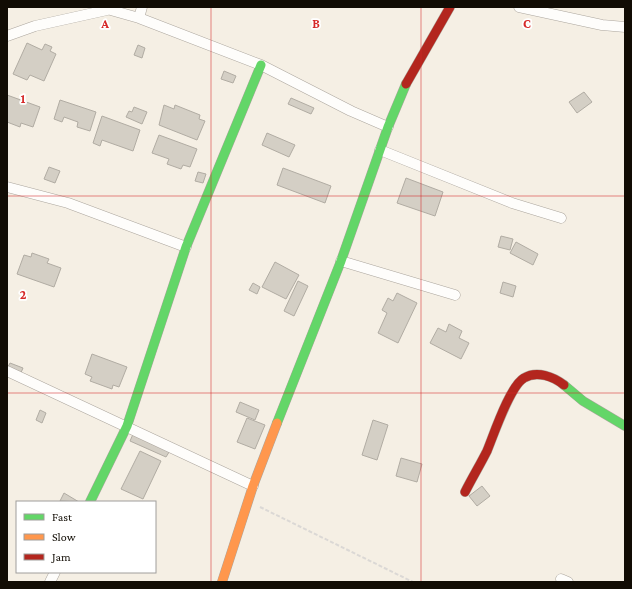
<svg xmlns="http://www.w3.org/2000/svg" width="632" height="589" viewBox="0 0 632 589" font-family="'Crimson Pro',serif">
  <rect width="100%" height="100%" fill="#f5efe4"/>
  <path fill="#d4cfc5" stroke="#b1aca3" d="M27,43l15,7 3,-6 7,3 -2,4 6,3 -12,27 -14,-6 -3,5 -14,-6z
    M138,45l7,3 -3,10 -8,-3z
    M224,71l12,5 -3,7 -12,-4z
    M584,92l8,10 -15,11 -8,-11z
    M7,95l33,12 -7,20 -12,-4 -1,4 -13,-5z
    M291,98l23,10 -3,6 -23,-10z
    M60,100l36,12 -6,19 -13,-4 1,-5 -14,-5 -2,5 -8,-3z
    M164,105l10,4 1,-4 25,10 -1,4 6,2 -8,19 -38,-15z
    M134,107l13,5 -5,12 -16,-7 3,-6 3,1z
    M102,116l38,14 -7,21 -31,-11 -2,6 -7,-3z
    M267,133l28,12 -6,12 -27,-12z
    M159,135l38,14 -7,18 -7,-2 -2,4 -14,-5 2,-5 -17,-6z
    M49,167l11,4 -5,12 -11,-4z
    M283,168l48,18 -6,17 -48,-18z
    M198,172l8,2 -3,9 -8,-2z
    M406,178l37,14 -8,24 -38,-13z
    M501,236l12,3 -3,11 -12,-3z
    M516,242l22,12 -5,11 -23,-12z
    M32,253l17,6 -2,4 14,5 -7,19 -37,-13 7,-19 7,2z
    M275,262l24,13 -13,24 -24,-12z
    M298,281l10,5 -14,30 -10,-5z
    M503,282l13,4 -3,11 -13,-4z
    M253,283l7,4 -3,7 -8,-4z
    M397,293l20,10 -19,40 -20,-10 9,-20 -5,-3 6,-12 5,3z
    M449,324l13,7 -3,7 10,5 -8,16 -31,-16 8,-15 8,4z
    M92,354l35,13 -8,20 -6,-2 -1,4 -22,-8 2,-4 -7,-3z
    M10,363l13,5 -3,7 -13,-6z
    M240,402l19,8 -4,10 -19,-8z
    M40,410l6,3 -4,10 -6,-3z
    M247,418l18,7 -10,24 -18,-7z
    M373,420l15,5 -11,35 -15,-5z
    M134,432l37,17 -5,8 -36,-16z
    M140,451l21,10 -18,38 -22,-10z
    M401,458l21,6 -5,18 -21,-6z
    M482,486l8,10 -13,10 -8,-10z
    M64,493l15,9 -19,-1z"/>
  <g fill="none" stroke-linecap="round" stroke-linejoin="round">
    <defs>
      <path id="street" d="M100,7l39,11 122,47 90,46 37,16
        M519,7l83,18 23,2
        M139,18l3,-11
        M7,36l28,-10 72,-16
        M380,150l132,53 49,15
        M7,187l61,16 118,44
        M341,261l114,34
        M7,371l246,115
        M561,579l7,3
        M50,582l5,-10"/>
      <path id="fast" d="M564,385l19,16 42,25
        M277,423l64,-162 47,-134 18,-43
        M90,502l37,-76 59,-179 75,-182"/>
      <path id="slow" d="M222,582l31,-96 24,-63"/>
      <path id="jam" d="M406,84l44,-77
        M465,492c7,-14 15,-27 22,-41 7,-17 23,-65 37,-73 13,-8 30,-1 40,7"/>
    </defs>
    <use href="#street" stroke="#aca69e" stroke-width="11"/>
    <use href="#fast" stroke="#aca69e" stroke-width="10"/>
    <use href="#slow" stroke="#aca69e" stroke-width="10"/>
    <use href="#jam" stroke="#aca69e" stroke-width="10"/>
    <path stroke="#dbd8d5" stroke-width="2" stroke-dasharray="4 2" stroke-linecap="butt" d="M260,507l153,75"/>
    <use href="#street" stroke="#fefdfb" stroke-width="10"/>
    <use href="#fast" stroke="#63d668" stroke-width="9"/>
    <use href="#slow" stroke="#ff974d" stroke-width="9"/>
    <use href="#jam" stroke="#b3261e" stroke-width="9"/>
  </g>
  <path fill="none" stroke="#d62828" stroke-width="1" stroke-opacity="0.55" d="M211,7v575M421,7v575M7,196h618M7,393h618"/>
  <g font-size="13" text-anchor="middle" font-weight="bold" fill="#d62828" stroke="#fff" stroke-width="3.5" stroke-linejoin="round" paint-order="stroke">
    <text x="105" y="28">A</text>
    <text x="316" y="28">B</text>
    <text x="527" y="28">C</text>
    <text x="23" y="103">1</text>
    <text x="23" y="299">2</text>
  </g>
  <rect width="632" height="589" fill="none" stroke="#110c04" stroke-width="16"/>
  <rect x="16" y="501" width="140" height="72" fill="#ffffff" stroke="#a09e9b"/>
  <rect x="24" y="514" width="20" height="6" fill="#63d668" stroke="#a09e9b"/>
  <text x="52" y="521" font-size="12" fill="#110c04">Fast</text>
  <rect x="24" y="534" width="20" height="6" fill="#ff974d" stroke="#a09e9b"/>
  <text x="52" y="541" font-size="12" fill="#110c04">Slow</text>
  <rect x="24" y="554" width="20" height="6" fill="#b3261e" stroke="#a09e9b"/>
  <text x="52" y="561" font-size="12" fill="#110c04">Jam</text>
</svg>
